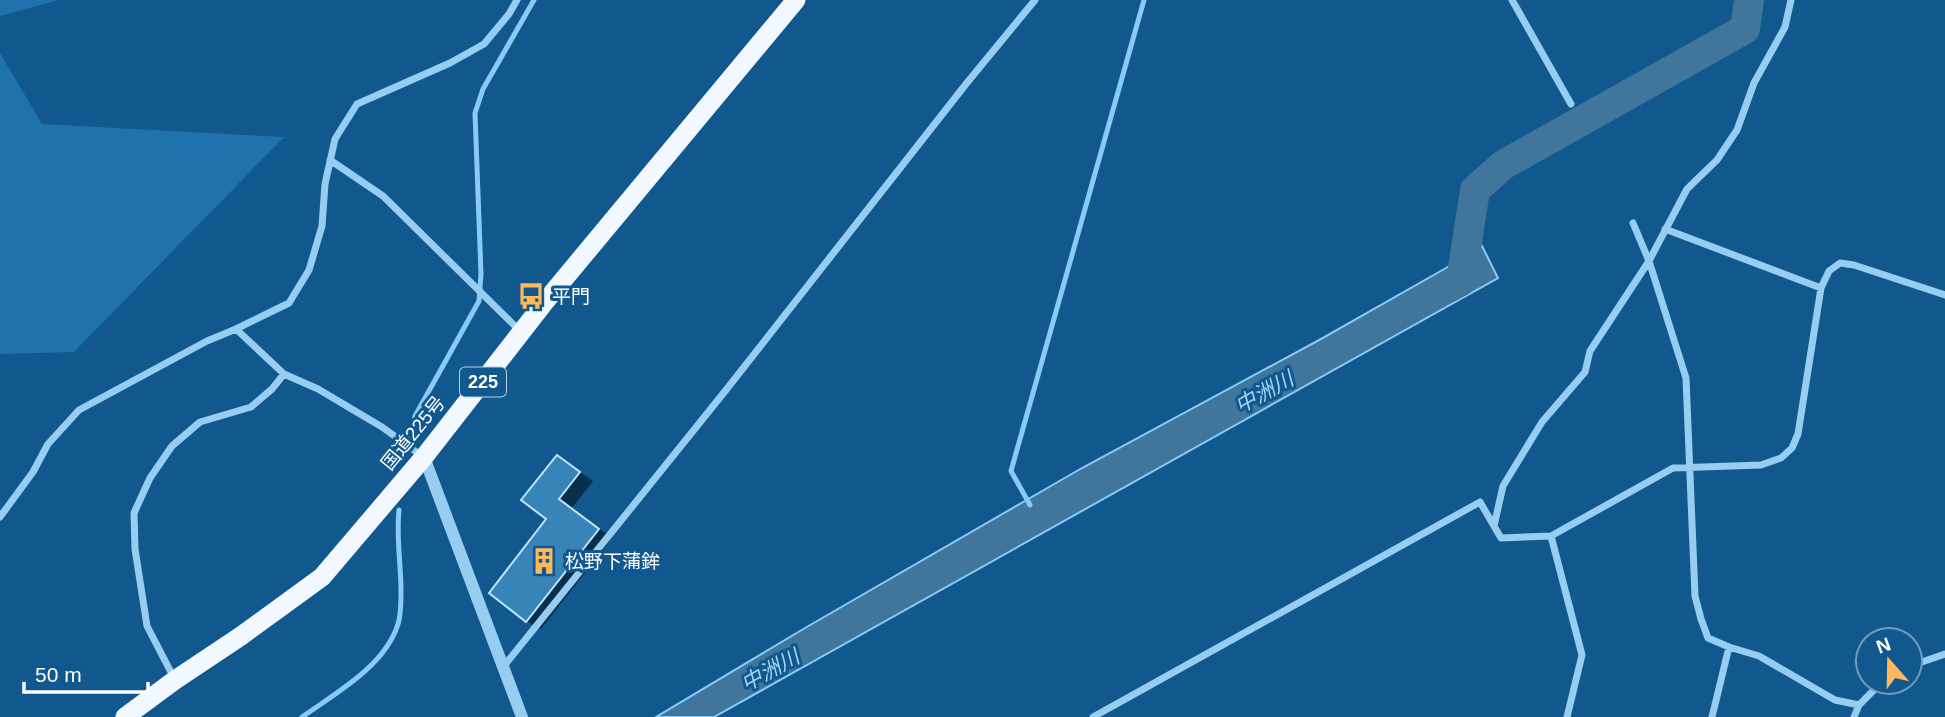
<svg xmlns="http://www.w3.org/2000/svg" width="1945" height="717" viewBox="0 0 1945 717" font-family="Helvetica,'Noto Sans JP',sans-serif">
  <rect width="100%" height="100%" fill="#10588d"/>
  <path fill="#1f72ab" d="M0,0h59l-59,16z
    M0,53l42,71 242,13 -210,215 -74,2z"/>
  <path fill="#40759c" stroke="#89cbf6" stroke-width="2" d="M1482,246l16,32 -784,439h-58l149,-89 277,-160 239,-129 125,-71z"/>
  <path fill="#0007" d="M558,457l35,24 -21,27 40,30 -71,91 -14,-8 -36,-28 58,-74z"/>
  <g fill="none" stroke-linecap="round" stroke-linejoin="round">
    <path stroke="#89cbf6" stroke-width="5" d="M411,436l4,-20 64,-115 2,-27 -6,-161 8,-24 51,-89
      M1030,505l-19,-34 133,-471
      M302,717c34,-24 83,-51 96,-93 3,-9 3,-23 3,-33 0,-27 -5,-54 -2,-81"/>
    <path stroke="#40759c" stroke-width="30" d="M1448,288l13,-7 14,-91 28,-25 242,-136 4,-29"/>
  </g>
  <path fill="#3883b7" stroke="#bfe4fd" stroke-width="2" d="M557,455l23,17 -21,27 40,30 -73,93 -37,-29 57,-74 -25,-19z"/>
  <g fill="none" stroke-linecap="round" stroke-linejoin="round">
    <path stroke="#98cdf2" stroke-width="7" d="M1512,0l59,104
      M330,160l53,36 136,134
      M1633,223l16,38 37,117 9,218 6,23 7,19 21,9 30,9 76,44 24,5 16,-16 10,-7
      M1665,229l156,59
      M236,329l48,45 34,15 64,38 40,29
      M0,517l33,-45 15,-28 31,-34 128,-69 29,-12 53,-26 20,-33 13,-44 3,-42 10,-45 22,-35 93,-41 34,-19 25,-30 8,-14
      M1494,526l9,-40 39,-64 43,-50 5,-21 59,-90 38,-72 30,-29 20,-30 17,-47 31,-56 6,-27
      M1551,536l122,-68 88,-3 20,-7 11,-10 6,-14 23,-146 8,-17 11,-8 14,2 91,30
      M504,666l222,-276 240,-306 69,-84
      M1910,666l35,-12
      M175,680l-28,-54 -12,-77 -1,-36 16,-35 22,-32 28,-24 51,-15 21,-18 12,-15
      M1093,717l387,-215 21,36 50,-2 31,119 -15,62
      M1712,717l17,-70
      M1854,717l5,-12"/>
    <path stroke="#98cdf2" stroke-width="12" d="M424,457l98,260"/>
    <path stroke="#f2f8ff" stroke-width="19" d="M125,717l50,-37 66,-44 81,-59 102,-120 120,-154 252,-303"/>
  </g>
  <defs>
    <symbol id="bus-bare" viewBox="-9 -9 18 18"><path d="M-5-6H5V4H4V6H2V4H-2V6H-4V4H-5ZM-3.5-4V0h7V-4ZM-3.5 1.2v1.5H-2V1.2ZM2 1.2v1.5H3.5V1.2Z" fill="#ffb85a" stroke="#10588d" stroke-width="2.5" paint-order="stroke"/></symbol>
    <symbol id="building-bare" viewBox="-9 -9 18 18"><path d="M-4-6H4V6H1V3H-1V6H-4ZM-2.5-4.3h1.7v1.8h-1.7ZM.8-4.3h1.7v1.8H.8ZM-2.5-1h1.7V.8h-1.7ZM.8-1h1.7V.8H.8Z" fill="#ffb85a" stroke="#10588d" stroke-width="2.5" paint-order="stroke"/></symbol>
  </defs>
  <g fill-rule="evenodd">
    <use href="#bus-bare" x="512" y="277" width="38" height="38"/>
    <use href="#building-bare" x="525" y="542" width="38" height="38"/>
  </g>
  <g text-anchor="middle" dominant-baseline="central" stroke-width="6" stroke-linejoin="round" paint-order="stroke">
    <rect fill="#10588d" stroke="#b7cddd" stroke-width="2" x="460" y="367.5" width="46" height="29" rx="5"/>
    <g font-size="18" font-weight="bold" fill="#fff">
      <text x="483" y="382">225</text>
    </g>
    <g font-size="19" fill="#fff" stroke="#10588d" text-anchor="start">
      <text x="552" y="296">平門</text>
      <text x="565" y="561">松野下蒲鉾</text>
    </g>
    <g font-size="19" fill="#fff" stroke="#10588d">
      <text transform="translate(413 433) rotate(-51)">国道225号</text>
    </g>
    <g font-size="21" font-style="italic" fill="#a4d7fa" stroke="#10588d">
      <text transform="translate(1264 392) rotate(-29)">中洲川</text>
      <text transform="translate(770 670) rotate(-29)">中洲川</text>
    </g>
  </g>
  <g transform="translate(1889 661) rotate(340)"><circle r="33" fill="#10588d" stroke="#709bbb" stroke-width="2"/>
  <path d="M0-5L12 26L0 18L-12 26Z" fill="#ffb85a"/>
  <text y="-10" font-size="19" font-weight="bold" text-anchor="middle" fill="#ffffff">N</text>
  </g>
  <path d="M24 682v10h124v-10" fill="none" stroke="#ffffff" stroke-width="3.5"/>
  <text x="35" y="682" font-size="21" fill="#ffffff" stroke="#10588d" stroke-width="5" paint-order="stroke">50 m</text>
</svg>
